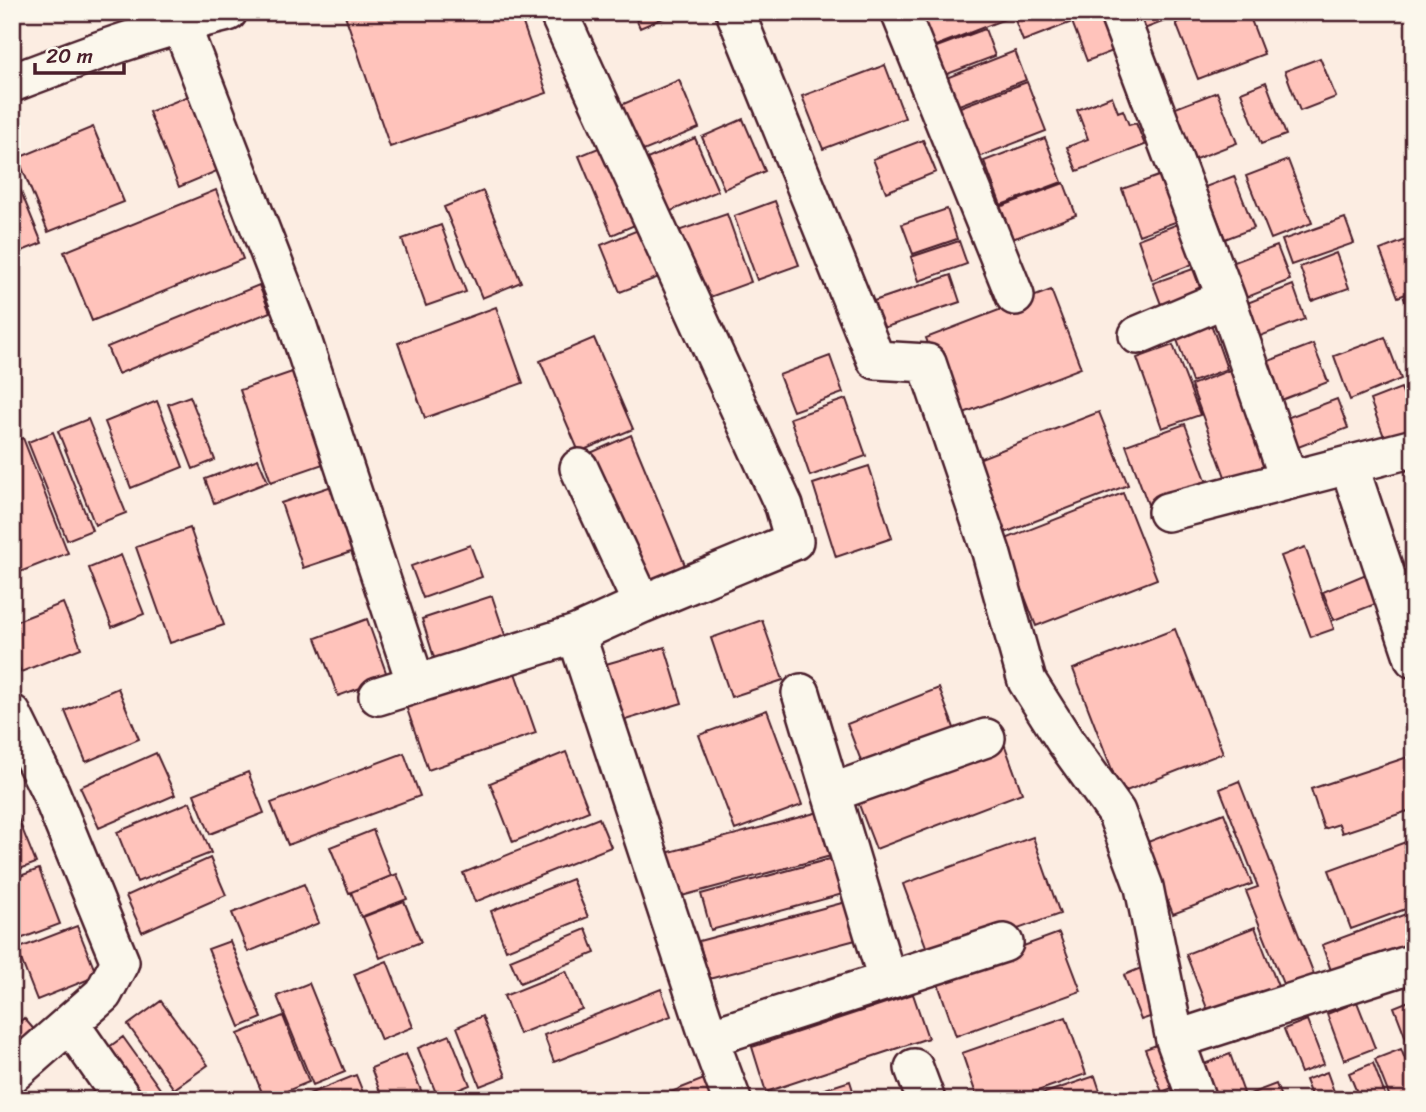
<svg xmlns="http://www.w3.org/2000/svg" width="1426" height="1112" viewBox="0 0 1426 1112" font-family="Sriracha,sans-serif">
  <rect width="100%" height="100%" fill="#fcede2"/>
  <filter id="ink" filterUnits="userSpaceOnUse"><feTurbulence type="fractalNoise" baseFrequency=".0143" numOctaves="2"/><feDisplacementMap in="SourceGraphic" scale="14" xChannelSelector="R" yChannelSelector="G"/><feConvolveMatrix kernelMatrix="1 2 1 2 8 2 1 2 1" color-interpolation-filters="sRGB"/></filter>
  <g filter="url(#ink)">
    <path fill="#ffc3bb" stroke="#4a1f2b" stroke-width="2" d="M344,12h175l28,81 -157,54z
      M633,12h44l-37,16z
      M945,12h57l3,7 -80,31 -10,-26z
      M1012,12h95l14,36 -34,13 -15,-39 -49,19z
      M1131,12h57l-49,19z
      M1205,12h43l16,42 -66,25 -22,-56z
      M985,29l10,27 -58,22 -11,-27z
      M1015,51l11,29 -75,28 -10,-28z
      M1320,58l16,39 -36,14 -15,-40z
      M885,65l20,53 -82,31 -21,-53z
      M679,80l20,48 -58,24 -20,-47z
      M1027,82l19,49 -75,29 -19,-50z
      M1266,82l20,53 -25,9 -20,-52z
      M201,91l30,74 -52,22 -30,-75z
      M1217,92l20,51 -44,17 -20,-51z
      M1112,96l6,16 5,-2 6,15 7,-2 9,22 -68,26 -10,-24 21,-8 -11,-29z
      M743,119l22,52 -41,18 -22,-52z
      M93,127l31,75 -76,30 -30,-74z
      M695,138l23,53 -49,21 -22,-53z
      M1045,138l17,44 -61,23 -17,-44z
      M923,140l13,32 -50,20 -13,-33z
      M613,142l33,78 -34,15 -33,-79z
      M1288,160l24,63 -41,16 -25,-63z
      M1164,174l17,46 -42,15 -17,-46z
      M1234,176l20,52 -29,11 -20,-52z
      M17,182l25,61 -30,12v-71z
      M1064,183l12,32 -74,28 -13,-32z
      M216,190l27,69 -151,62 -28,-69z
      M483,191l38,91 -39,16 -38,-91z
      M775,201l24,64 -42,15 -23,-64z
      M947,209l10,30 -44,15 -11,-30z
      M727,214l24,68 -52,19 -24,-69z
      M1345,218l9,25 -63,22 -9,-25z
      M1178,224l15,40 -41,16 -14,-41z
      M441,225l25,67 -40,14 -24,-67z
      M648,226l19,48 -47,18 -19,-47z
      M1414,237v54l-16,6 -18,-47z
      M959,241l8,23 -48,17 -8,-24z
      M1277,246l13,34 -55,22 -14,-35z
      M1336,253l13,35 -37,13 -12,-34z
      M1193,269l12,32 -40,14 -12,-32z
      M951,275l9,27 -77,26 -9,-27z
      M259,285l11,27 -152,62 -11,-27z
      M1293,285l12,34 -55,21 -13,-33z
      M1051,290l30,78 -125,48 -30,-78z
      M1414,295v27l-10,-24z
      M496,307l27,76 -98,35 -27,-75z
      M1210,321l17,48 -35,13 -17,-48z
      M1385,337l16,42 -51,21 -16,-44z
      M594,338l39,91 -54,23 -39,-91z
      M1313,344l15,38 -57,22 -15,-38z
      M1173,345l27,70 -38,13 -25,-70z
      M830,356l13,37 -50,18 -14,-36z
      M298,370l31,92 -58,20 -31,-92z
      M1230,370l37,97 -40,15 -36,-97z
      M1401,388l13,32v23l-24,9 -20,-52z
      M190,396l25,64 -22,9 -25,-65z
      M846,399l20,57 -56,20 -20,-58z
      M1337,399l11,29 -55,21 -12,-29z
      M157,401l26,66 -52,21 -26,-66z
      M1099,412l29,73 -126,49 -29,-73z
      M88,419l38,94 -31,12 -37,-94z
      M1185,424l24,64 -59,22 -24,-65z
      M53,432l39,98 -25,10 -39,-98z
      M631,435l56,135 -36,15 -63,-131z
      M23,438l45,115 -48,19 -8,-19v-111z
      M258,459l10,23 -54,21 -9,-24z
      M869,466l23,72 -56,19 -23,-73z
      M335,485l22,65 -54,18 -22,-65z
      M1123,493l34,86 -121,47 -33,-86z
      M190,528l34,97 -54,18 -34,-96z
      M470,545l12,32 -59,21 -12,-32z
      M1305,547l29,82 -23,8 -30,-81z
      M121,555l23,59 -32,13 -23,-59z
      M1366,574l12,29 -44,17 -11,-28z
      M492,596l15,45 -71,23 -14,-45z
      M63,603l18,45 -60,24 -9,-21v-28z
      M367,619l21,59 -50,18 -22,-58z
      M762,620l21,60 -52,17 -20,-59z
      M1175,629l48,124 -102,40 -48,-124z
      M665,647l17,56 -60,18 -16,-57z
      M514,670l22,63 -108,37 -22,-64z
      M118,688l21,51 -53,23 -21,-51z
      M939,688l18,48 -92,35 -18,-47z
      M767,710l35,95 -67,25 -36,-95z
      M1005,746l17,47 -146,56 -18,-47z
      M566,752l23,59 -76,31 -23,-59z
      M156,753l19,42 -76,33 -19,-41z
      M404,753l16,43 -132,49 -17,-42z
      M1414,755v54l-72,24 -3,-9 -15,5 -13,-40z
      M248,772l16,41 -54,21 -16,-40z
      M1239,781l76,196 -30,12 -39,-98 12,-4 -38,-98z
      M190,802l21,51 -74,29 -20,-50z
      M830,809l12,44 -164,44 -12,-44z
      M15,811l21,52 -24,9v-60z
      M1224,813l28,71 -79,30 -28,-71z
      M599,818l12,29 -136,55 -12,-29z
      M373,830l18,46 -42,17 -19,-46z
      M1033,837l27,77 -129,46 -28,-76z
      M1414,839v67l-63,23 -22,-59z
      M841,856l9,36 -139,38 -10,-36z
      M210,858l16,37 -84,37 -16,-36z
      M39,869l21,55 -48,18v-63z
      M397,874l10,25 -46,18 -10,-25z
      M572,879l16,38 -82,33 -15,-39z
      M304,884l15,39 -71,29 -16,-39z
      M857,899l10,38 -158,42 -10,-38z
      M404,901l17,41 -41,16 -17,-41z
      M1414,911v39l-80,29 -12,-34z
      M77,926l20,50 -60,24 -20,-51z
      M1255,927l24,62 -69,27 -24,-62z
      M586,929l9,24 -75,30 -10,-23z
      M1059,933l22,58 -125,45 -20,-58z
      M230,941l32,77 -22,9 -32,-78z
      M387,961l26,66 -32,13 -27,-66z
      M1141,968l18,46 -18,6 -17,-45z
      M566,971l16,38 -63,25 -15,-38z
      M309,983l36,89 -32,13 -36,-89z
      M661,989l10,27 -117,46 -10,-27z
      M913,994l15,44 -162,54 -14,-45z
      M1414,999v39l-7,3 -13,-34z
      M161,1001l47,64 -34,24 -46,-64z
      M1357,1002l18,46 -31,12 -17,-46z
      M283,1016l26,66 -44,18 -27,-66z
      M482,1016l24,60 -26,10 -23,-59z
      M1066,1017l20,57 -74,26h-34l-16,-47z
      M24,1018l19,22 -31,28v-40z
      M1307,1020l17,44 -23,9 -17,-44z
      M450,1035l20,50 -32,13 -20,-50z
      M123,1037l45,63h-38l-32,-45z
      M1168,1041l17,42 -23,9 -17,-43z
      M1401,1049l13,32v15l-11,4h-12l-16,-41z
      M406,1054l19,46h-42l-12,-32z
      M1230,1054l14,39 -18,7h-18l-12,-33z
      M1373,1063l14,37h-27l-11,-27z
      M1327,1072l10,28h-24l-8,-20z
      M356,1075l10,25h-58l-2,-5z
      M1095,1076l8,24h-79z
      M704,1079l8,21h-61z
      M850,1081l6,19h-65z
      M1276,1084l6,16h-33l-2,-5z"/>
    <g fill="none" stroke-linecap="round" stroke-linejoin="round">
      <defs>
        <path id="minor" d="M176,12l120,309 120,363
          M735,12l141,348 51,3 64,189 36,129 38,60 51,71 28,75 31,153 22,60
          M900,12l115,284
          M1118,12l108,286 63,182
          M12,83c71,-27 142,-54 216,-71
          M1138,335l88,-37
          M1349,465l65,194
          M579,468l63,136
          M1167,512l247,-64
          M576,634l133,404 23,62
          M801,693l86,286
          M378,696l198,-62 66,-30 152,-63 -10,-35 -226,-494
          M12,714l38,77 70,171 -17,32 -91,80
          M831,793l155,-55
          M70,1024l53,76
          M709,1038l295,-95
          M1175,1040l239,-77
          M914,1068l12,32"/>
      </defs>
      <use href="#minor" stroke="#4a1f2b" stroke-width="42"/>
      <use href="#minor" stroke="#fbf7ec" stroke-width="37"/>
    </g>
  </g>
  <rect width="1426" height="1112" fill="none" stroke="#fbf7ec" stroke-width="42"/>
  <rect x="21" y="21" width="1384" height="1070" fill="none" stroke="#4a1f2b" stroke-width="2.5" filter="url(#ink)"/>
  <path d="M35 63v10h89v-10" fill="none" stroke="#4a1f2b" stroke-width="3.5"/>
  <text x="46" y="63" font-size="21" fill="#4a1f2b" stroke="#fbf7ec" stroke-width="5" paint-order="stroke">20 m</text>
</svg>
